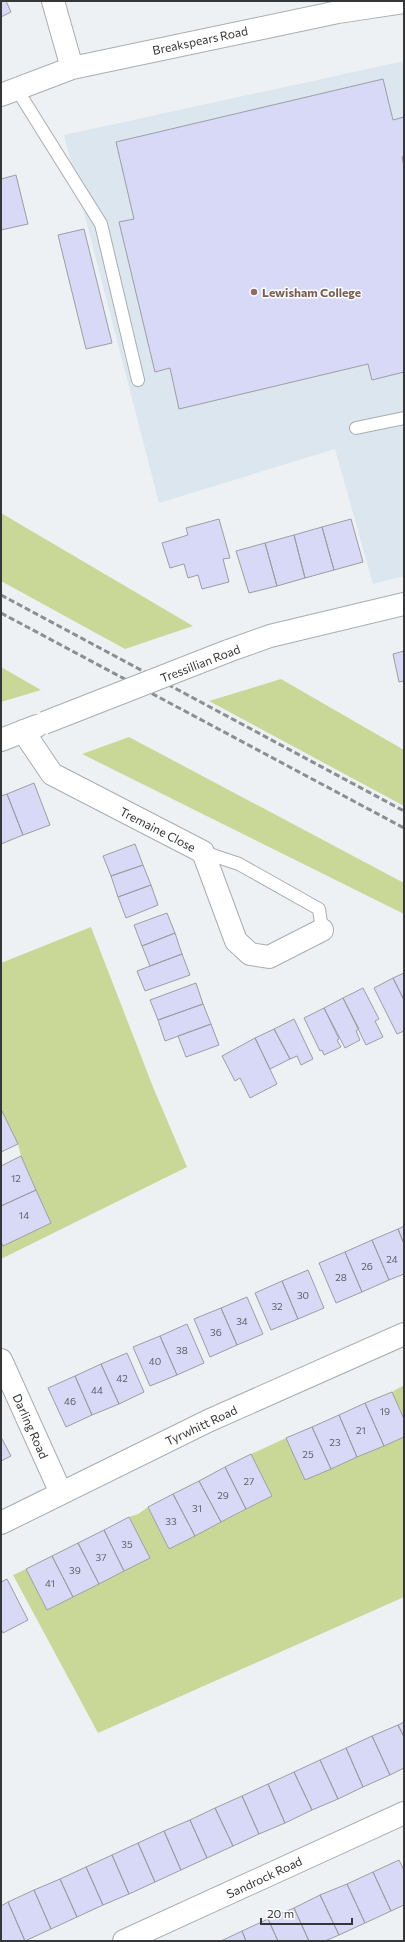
<svg xmlns="http://www.w3.org/2000/svg" width="405" height="1942" viewBox="0 0 405 1942" font-family="Commissioner,sans-serif">
  <rect width="100%" height="100%" fill="#edf1f4"/>
  <path fill="#dbe6ee" d="M404,61v515l-31,8 -38,-135 -176,54 -95,-368z"/>
  <path fill="#c9d897" d="M1,513l192,113 -68,23 -124,-68z
    M1,667l40,23 -40,12z
    M281,679l123,71v56l-195,-105z
    M129,737l275,146v31l-322,-160z
    M91,927l62,160 34,80 -186,92v-17l2,4 48,-23 -30,-67 -3,-12 -17,-33v-148z
    M404,1385v34l-12,-27z
    M404,1437v160l-306,136 -85,-158 13,-6 21,41 103,-52 -21,-41 9,-3 10,-7 21,42 103,-53 -21,-42 35,-16 19,42z"/>
  <path fill="#d7d9f6" stroke="#9d9ea2" d="M1,1h5l5,11 -10,5z
    M383,79l10,41 11,-3v39l-2,1 2,9v206l-32,8 -4,-16 -189,45 -9,-41 -15,4 -36,-150 15,-3 -18,-77z
    M16,175l12,49 -27,6v-51z
    M84,229l28,114 -26,6 -28,-114z
    M219,519l11,39 -7,1 6,23 -27,7 -4,-14 -10,3 -4,-14 -14,4 -8,-25 26,-8 -2,-7z
    M351,519l12,43 -29,8 -12,-43z
    M322,527l12,43 -29,8 -11,-43z
    M294,535l11,43 -28,8 -12,-43z
    M265,543l12,43 -28,7 -13,-42z
    M404,651v30l-5,1 -6,-28z
    M34,783l16,42 -27,10 -16,-41z
    M7,794l16,41 -22,9v-48z
    M135,844l8,21 -32,11 -8,-20z
    M143,865l8,20 -33,12 -7,-21z
    M151,885l7,20 -32,13 -8,-21z
    M167,913l8,20 -33,13 -8,-21z
    M175,933l7,21 -32,12 -8,-20z
    M182,954l8,21 -45,16 -8,-20z
    M404,973v27l-11,-22z
    M393,978l11,22v31l-7,3 -23,-46z
    M196,983l7,21 -45,16 -8,-20z
    M363,988l16,31 -4,2 8,16 -17,8 -23,-47z
    M343,998l16,31 -3,2 4,9 -15,8 -21,-40z
    M203,1004l8,20 -46,17 -7,-21z
    M324,1008l15,31 -2,1 4,7 -17,8 -2,-5 -2,1 -16,-33z
    M294,1019l19,40 -12,6 -4,-9 -7,3 -16,-30z
    M211,1024l8,21 -33,12 -8,-21z
    M274,1029l16,30 -20,10 -15,-31z
    M255,1038l22,46 -27,14 -10,-20 -5,3 -13,-25z
    M2,1111l16,33 -17,8v-40z
    M21,1156l15,34 -35,16v-40z
    M36,1190l15,33 -48,23 -2,-4v-36z
    M404,1226v18l-6,-15z
    M398,1229l6,15v30l-15,6 -17,-40z
    M372,1240l17,40 -27,12 -17,-40z
    M345,1252l17,40 -26,11 -17,-40z
    M308,1270l16,38 -26,11 -16,-38z
    M282,1281l16,38 -27,11 -16,-37z
    M247,1297l16,37 -26,11 -16,-37z
    M221,1308l16,37 -27,12 -16,-38z
    M187,1324l17,39 -27,12 -17,-39z
    M160,1336l17,39 -27,11 -17,-39z
    M127,1353l17,39 -25,12 -18,-40z
    M101,1364l18,40 -27,11 -17,-39z
    M75,1376l17,39 -26,12 -18,-39z
    M392,1392l12,27v18l-20,9 -19,-43z
    M365,1403l19,43 -27,11 -18,-42z
    M339,1415l18,42 -26,12 -19,-42z
    M312,1427l19,42 -26,11 -19,-42z
    M1,1437l10,19 -10,5z
    M251,1454l21,42 -26,13 -21,-42z
    M225,1467l21,42 -25,13 -22,-41z
    M199,1481l22,41 -26,14 -22,-42z
    M173,1494l22,42 -26,13 -21,-42z
    M129,1517l21,41 -26,13 -20,-41z
    M104,1530l20,41 -25,13 -21,-41z
    M78,1543l21,41 -26,13 -21,-41z
    M52,1556l21,41 -26,13 -21,-41z
    M7,1579l21,41 -25,13 -2,-4v-47z
    M404,1722v15l-6,-12z
    M398,1725l6,12v31l-14,7 -18,-39z
    M372,1736l18,39 -27,12 -17,-39z
    M346,1748l17,39 -25,12 -18,-39z
    M320,1760l18,39 -26,11 -18,-38z
    M294,1772l18,38 -27,13 -17,-39z
    M268,1784l17,39 -26,11 -17,-38z
    M242,1796l17,38 -26,12 -18,-38z
    M215,1808l18,38 -26,12 -17,-38z
    M190,1820l17,38 -26,12 -17,-39z
    M164,1831l17,39 -26,12 -17,-39z
    M138,1843l17,39 -26,12 -17,-39z
    M112,1855l17,39 -26,11 -17,-38z
    M399,1860l5,10v35l-13,6 -18,-39z
    M86,1867l17,38 -26,12 -17,-38z
    M373,1872l18,39 -26,12 -18,-39z
    M60,1879l17,38 -26,12 -17,-39z
    M347,1884l18,39 -26,12 -19,-40z
    M34,1890l17,39 -26,12 -17,-39z
    M320,1895l19,40 -14,6h-16l-15,-33z
    M8,1902l17,39h-24v-35z
    M294,1908l15,33h-31l-10,-22z
    M268,1919l10,22h-32l-4,-10z
    M242,1931l4,10h-25z"/>
  <g fill="none" stroke-linecap="round" stroke-linejoin="round">
    <defs>
      <path id="lane" d="M16,88l85,136 37,156
        M356,428l48,-10
        M203,852l36,12 80,45 3,21"/>
      <path id="street" d="M53,1l19,67
        M1,95l71,-27 266,-56 66,-10
        M228,651l42,-15 134,-32
        M23,731l29,43 151,78 33,89 14,13 19,3 53,-27
        M1,740l36,-14
        M1,1360l60,133
        M1,1523l207,-102 196,-87
        M124,1941l280,-128"/>
    </defs>
    <use href="#lane" stroke="#a9adb0" stroke-width="14"/>
    <use href="#street" stroke="#a9adb0" stroke-width="24"/>
    <use href="#lane" stroke="#fff" stroke-width="12"/>
    <use href="#street" stroke="#fff" stroke-width="22"/>
    <path stroke="#8c8f91" stroke-width="3" stroke-dasharray="6 3" stroke-linecap="butt" d="M1,595l403,216
      M1,613l403,215"/>
    <defs>
      <path id="street-bridge" d="M44,723l184,-72"/>
    </defs>
    <use href="#street-bridge" stroke="#a9adb0" stroke-width="24" stroke-linecap="butt"/>
    <use href="#street-bridge" stroke="#fff" stroke-width="22"/>
  </g>
  <circle fill="#8d6e63" stroke="#fff" stroke-width="1.5" cx="254" cy="292" r="4"/>
  <g text-anchor="middle" dominant-baseline="central" stroke-width="3" stroke-linejoin="round" paint-order="stroke">
    <g font-size="10" fill="#5d5f67">
      <text x="16" y="1178">12</text>
      <text x="24" y="1215">14</text>
      <text x="392" y="1259">24</text>
      <text x="367" y="1266">26</text>
      <text x="341" y="1277">28</text>
      <text x="303" y="1295">30</text>
      <text x="277" y="1306">32</text>
      <text x="242" y="1321">34</text>
      <text x="216" y="1332">36</text>
      <text x="182" y="1350">38</text>
      <text x="155" y="1361">40</text>
      <text x="122" y="1378">42</text>
      <text x="97" y="1390">44</text>
      <text x="70" y="1401">46</text>
      <text x="385" y="1411">19</text>
      <text x="361" y="1430">21</text>
      <text x="335" y="1442">23</text>
      <text x="308" y="1454">25</text>
      <text x="249" y="1481">27</text>
      <text x="223" y="1495">29</text>
      <text x="197" y="1508">31</text>
      <text x="171" y="1521">33</text>
      <text x="127" y="1544">35</text>
      <text x="101" y="1557">37</text>
      <text x="75" y="1570">39</text>
      <text x="50" y="1583">41</text>
    </g>
    <g font-size="12" fill="#343637" stroke="#fff">
      <text transform="translate(200 40) rotate(-12)">Breakspears Road</text>
      <text transform="translate(200 663) rotate(-21)">Tressillian Road</text>
      <text transform="translate(158 829) rotate(27)">Tremaine Close</text>
      <text transform="translate(201 1425) rotate(-25)">Tyrwhitt Road</text>
      <text transform="translate(31 1426) rotate(66)">Darling Road</text>
      <text transform="translate(264 1877) rotate(-25)">Sandrock Road</text>
    </g>
    <g font-size="12" font-weight="bold" fill="#785e54" stroke="#fff" text-anchor="start">
      <text x="262" y="292">Lewisham College</text>
    </g>
  </g>
  <rect width="405" height="1942" fill="none" stroke="#343637" stroke-width="4"/>
  <path d="M261 1918v6h91v-6" fill="none" stroke="#343637" stroke-width="2"/>
  <text x="267" y="1918" font-size="12" fill="#343637" stroke="#ffffff" stroke-width="3" paint-order="stroke">20 m</text>
</svg>
